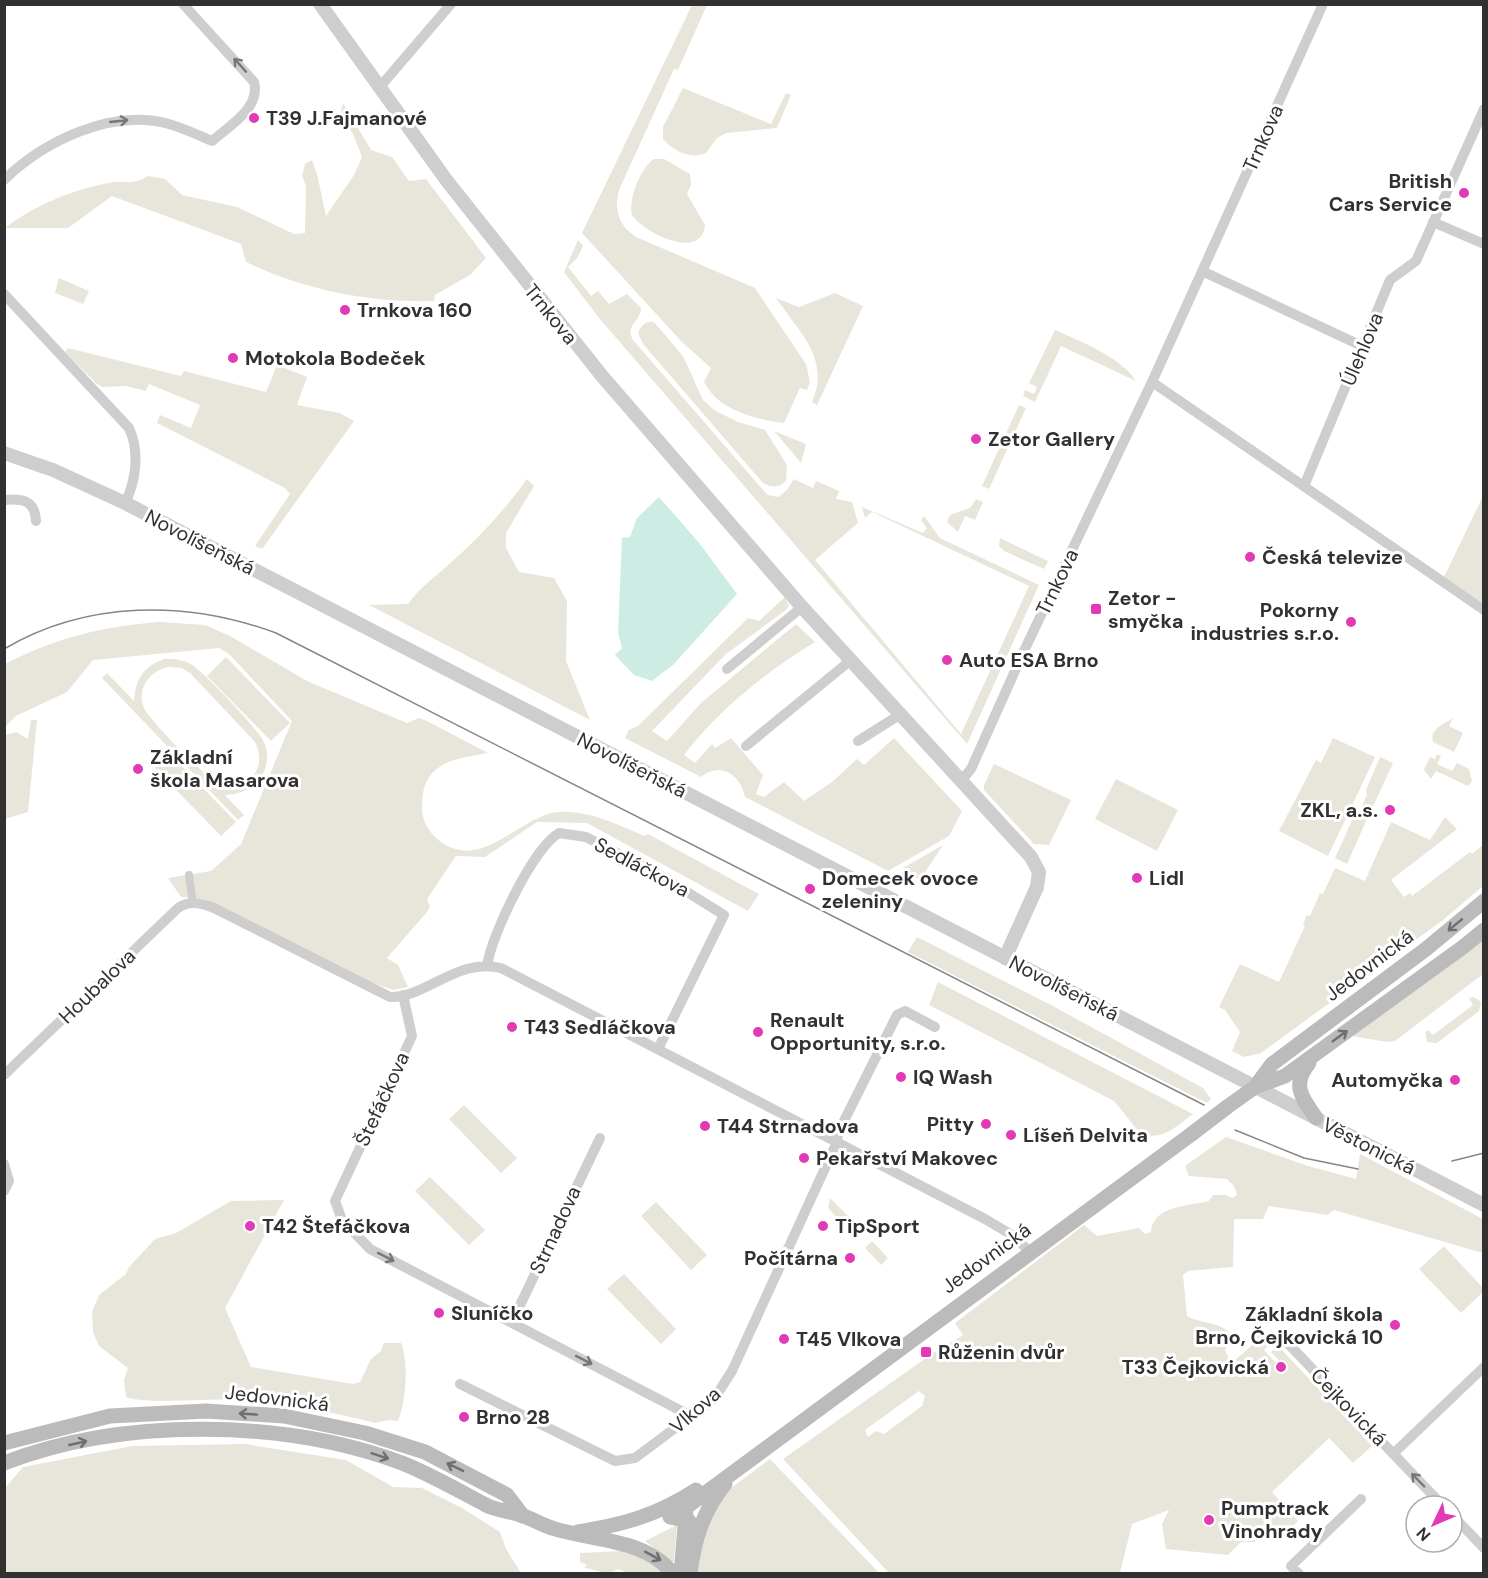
<svg xmlns="http://www.w3.org/2000/svg" width="1488" height="1578" viewBox="0 0 1488 1578" font-family="'DM Sans',sans-serif">
  <rect width="100%" height="100%" fill="#fff"/>
  <path fill="#e8e6da" fill-rule="evenodd" d="M692,5h15l-29,65 -4,-1 -55,121c-5,20 -1,35 17,47l119,51 51,76 4,18 -3,8 -7,-2 -16,35c-29,-4 -65,-12 -80,-41l7,-14 -30,-27 -99,-108z
    M683,88l88,36 15,-31 5,2 -14,33 -51,5 -9,5 -11,15c-14,7 -33,-2 -43,-14v-12z
    M343,103l28,47 21,7 17,24 17,-2 60,79 -16,17 -35,20 -1,6c-64,2 -130,-11 -188,-39l-5,-18 -129,-48 -44,32h-63c28,-22 67,-38 103,-45 18,-4 20,4 40,-7l17,3 17,16 55,12 57,27 11,-1 1,-47 -4,-10 3,-12 7,-4 5,14 9,42 28,-41 8,-18 -9,-23 -13,-18z
    M654,159h10l26,15 1,11 -4,9 18,31c-3,37 -63,7 -73,-10 -4,-16 9,-48 22,-56z
    M578,240l5,6 -5,11 -10,10 23,29 7,-5 11,13 18,-10 14,14c0,14 -17,17 -8,32l131,151 4,4 10,2 9,-7 7,-11 19,9 3,-7 23,10 -3,8 16,3 6,21 -43,37 146,174 68,-148 -157,-74 -7,6 -3,-11 61,26 4,-5 -6,-8 3,-4 16,22 99,47 -72,159 -368,-426 -35,-46z
    M59,278l30,13 -6,13 -28,-11z
    M835,293l28,13 -46,99 -5,-3c19,-43 -13,-70 -36,-104l23,9z
    M654,322l29,34 20,44 11,10 24,12 27,8 22,35 -1,16c-8,7 -14,7 -23,2l-120,-139 -5,-11c4,-8 7,-12 16,-11z
    M1055,330c26,12 65,26 81,51l-75,-35 -26,56 -12,-6 2,-6 9,4 3,-7 -8,-4z
    M68,348l113,28 3,-5 82,21 11,-27 30,12 -10,28 43,8 14,8 -92,128 -7,-3 35,-52 -5,-6 -128,-65 3,-8 31,13 9,-23 -51,-21 -3,7 -20,-5 -23,1 -6,-3 -32,-32z
    M1019,405l7,3 -37,81 -7,-3z
    M774,431l32,13 -5,19z
    M527,479l7,7 -28,47v15l13,24 35,6 13,23 -1,60 24,59 -221,-115 39,-1c12,-17 25,-25 40,-39 30,-26 56,-54 79,-86z
    M1483,496v107l-39,-26z
    M976,499l7,3 -8,18 -10,-4 -7,16 -11,-10 3,-7 20,-7z
    M1000,538l48,23 -4,8 -40,-18 -5,-5z
    M785,597l4,9 -3,4 -60,44 -74,77 15,10 34,-38 95,-79 19,18c-49,30 -96,67 -131,113l11,8 17,-19 3,4 16,-10 32,37 -7,19 8,3 20,-15 20,19 28,-19 25,-23 7,6 30,-27 68,73 -13,25 -61,35 -143,-74c-5,-22 -24,-36 -44,-20l-76,-39 4,-8 9,-4 110,-108 11,3z
    M160,622l45,3 25,11 77,45 100,42 12,-5 8,3 61,32c-27,5 -59,7 -65,40 -1,9 -2,18 1,27 4,11 11,18 20,24 40,25 76,-28 114,-32 29,-3 61,13 87,24l3,-2 111,60 -11,17 -161,-88 -50,-1 -52,35 -29,-1 -29,43 3,8 -3,5 -40,46 11,7 10,22 -15,3 -26,-9 -163,-82 -23,-2 -13,-19 43,-7 30,-27 51,-123 -63,-67 -10,-6 -126,12 -26,32 -51,24 -11,11v-63c50,-26 99,-38 155,-42z
    M226,657l64,66 -19,18 -64,-65z
    M164,659c9,-1 19,1 27,5 12,7 68,66 73,78 12,28 -12,53 -39,53l19,20 -6,5 -136,-142 5,-5 27,28c1,-21 10,-35 30,-42zM169,667l12,1 9,5 65,69c5,10 6,22 0,31 -7,11 -20,17 -32,14 -11,-3 -75,-68 -79,-79 -8,-19 6,-38 25,-41z
    M1453,718l-4,8 14,7 -9,19 -21,-10c-4,-13 11,-18 20,-24z
    M31,720h6l-9,92 -23,7v-84l11,-3 12,7z
    M1333,738l42,19 -47,99 -49,-25 37,-71 5,3z
    M167,751l69,71 -15,14 -69,-71z
    M1437,754l4,2 -4,8 15,7 5,-8 12,6 3,12 -4,5 -32,-15 -5,8 -7,-9 6,-13 5,2z
    M1380,757l13,6 -23,50 -9,-5 6,-13 -1,-5z
    M994,764l77,36 -22,45 -15,-1 -50,-54v-5z
    M1116,779l62,31 -21,41 -62,-32z
    M1360,815l7,4 -20,45 -12,-6 18,-40z
    M1445,817l12,12 -66,51 13,17 6,-4 2,3 58,-44 2,2 11,-9v41l-40,34 -182,133 -17,4 -12,-6 8,-19 -15,-22 -6,-3 21,-43 39,18 26,-56 -2,-2 4,-9 3,1 10,-23 3,1 12,-26 30,13 26,-59 39,18z
    M943,845l-23,35 -18,-10 1,-2z
    M917,937l134,68 152,83 8,11 -4,4 -299,-151z
    M1483,937v37l-88,67 -8,1 -35,-6z
    M938,982l255,132c-15,11 -28,25 -47,21l-2,3 -30,-37 -185,-96z
    M1474,997l7,5 -2,9 -42,32 -10,-1 -2,-10 3,-2 5,5 40,-30 -4,-7z
    M464,1105l53,53 -16,15 -52,-54z
    M1226,1137l82,29 48,13 4,-25 123,65v34l-149,-43 -7,5 -58,-9 -6,13h-29l-1,48 -45,4 -5,4 4,41c13,8 37,5 45,21l-7,13 5,11 3,1 17,-15 9,-15 11,12 -6,6 14,15 -2,2 4,5 6,-5 -15,-15 4,-3h6l91,97 -19,17 -24,-25 -57,54 26,29 -16,16 -22,-12 -5,17h-14l-13,13 -62,-6 -4,-25 7,-14 -37,14 -12,49h-231l-106,-114 150,-106 30,-18 -8,-12 129,-98 13,11 42,-8 6,6 6,-2c1,-26 37,-26 58,-31l4,-6h13l6,3 5,-3 -3,-9 -7,-7 -38,-3 -4,-10zM919,1391l6,5 -3,10 -38,28 -8,-3 -8,6 -3,-7z
    M430,1177l55,53 -16,15 -54,-54z
    M830,1198l21,21 -7,7 -16,-18z
    M284,1200l-59,108 26,59 102,17 7,-2 11,-23 10,-8 3,-8h17c8,19 5,59 -3,78l-9,-1 -14,3c-46,-12 -93,-21 -140,-23 -27,-2 -88,5 -109,-3l-2,-17 4,-12 -29,-22 -6,-14 -1,-20 7,-17 27,-21 3,-7 26,-28 21,-6 55,-32z
    M656,1202l51,53 -16,15 -50,-54z
    M872,1241l16,17 -7,7 -16,-17z
    M1444,1246l39,42v4l-22,21 -42,-44z
    M624,1274l52,55 -15,15 -54,-55z
    M245,1444l101,16 47,27 29,1 40,20 38,24 6,17 15,24h-516v-85l18,-21 109,-21z
    M770,1459l109,114 -182,1 4,-37 19,-41z
    M677,1525l-3,36 -2,1 -27,-21z
    M621,1551l11,1 36,21h-40l-10,-4c-14,8 -20,0 -34,-1l3,-3 -7,-3v-9z"/>
  <path fill="#cdece3" d="M659,497l41,47 37,50 -64,71 -21,16 -18,-6 -19,-20 7,-7 -4,-16 4,-94 8,-1 7,-19z"/>
  <g fill="none" stroke-linecap="round" stroke-linejoin="round">
    <path stroke="#cecece" stroke-width="8" d="M189,875l4,28"/>
    <path stroke="#cecece" stroke-width="10" d="M379,88l72,-84
      M4,180c40,-39 108,-72 165,-56 14,4 29,11 43,17 17,-15 49,-33 42,-59l-71,-78
      M1433,222l51,22
      M1202,271l162,76
      M4,294l125,134c11,24 7,53 -4,75
      M1152,382l332,228
      M1304,486l86,-206 26,-19 68,-152
      M4,500c18,-2 31,0 32,21
      M727,669l75,-62
      M858,741l43,-27
      M746,746l105,-86
      M961,781l10,-12 52,-116 129,-271 171,-378
      M487,966c4,-30 46,-118 72,-133l27,4 72,37 66,41 -66,134
      M403,995l9,41 -77,165 7,19 28,29 321,167
      M4,1075l174,-167c12,-8 23,-5 36,0l176,89c36,1 68,-40 111,-29l484,251 32,19 12,14
      M4,1164l5,17 -5,10
      M512,1322l88,-184
      M1280,1335l163,171
      M460,1384l155,77 20,-3 79,-59 18,-28 105,-229 1,-9 59,-118 8,-4 30,16
      M1393,1454l91,-87
      M1452,1515l32,33
      M1299,1574l-8,-8 70,-67"/>
    <path stroke="#cecece" stroke-width="14" d="M320,4l127,177 155,195 200,231 229,250 8,15 -2,15 -32,71
      M4,453l49,17 72,33 1359,702"/>
    <path stroke="#bbb" stroke-width="15" d="M1309,1063c-18,22 -7,35 7,55
      M1255,1087l30,-11 178,-129 21,-17
      M1227,1107l28,-20 17,-23 154,-115 58,-48
      M4,1443l106,-27 96,-5 78,5 81,17 60,19 82,43 16,21
      M4,1463c119,-46 280,-44 398,0 30,12 57,28 86,43 11,5 23,5 35,10 10,3 19,9 29,12 39,13 94,10 121,46
      M670,1517l19,4 3,5 1,22
      M673,1517l520,-384
      M578,1532c46,-8 78,-16 118,-42
      M681,1574l5,-60
      M690,1574c4,-34 13,-63 35,-90"/>
    <path stroke="#868686" stroke-width="1.5" d="M4,649c83,-49 183,-49 272,-16l928,472
      M1235,1130l69,28 54,11
      M1452,1161l32,-8"/>
    <path stroke="#bbb" stroke-width="15" d="M1193,1133l34,-26"/>
  </g>
  <defs><path id="oneway-shaft" d="M-6 0H5M1.5-3L5.5 0L1.5 3" fill="none" stroke-width="1.6" stroke-linecap="round" stroke-linejoin="round" transform="scale(1.5)"/></defs>
  <g stroke="#787878">
    <use href="#oneway-shaft" transform="translate(240 65) rotate(-132)"/>
    <use href="#oneway-shaft" transform="translate(119 121) rotate(-6)"/>
    <use href="#oneway-shaft" transform="translate(386 1257) rotate(27)"/>
    <use href="#oneway-shaft" transform="translate(584 1360) rotate(27)"/>
    <use href="#oneway-shaft" transform="translate(1418 1480) rotate(-134)"/>
  </g>
  <g stroke="#6f6f6f">
    <use href="#oneway-shaft" transform="translate(1455 925) rotate(140)"/>
    <use href="#oneway-shaft" transform="translate(1340 1036) rotate(-36)"/>
    <use href="#oneway-shaft" transform="translate(248 1414) rotate(-176)"/>
    <use href="#oneway-shaft" transform="translate(78 1443) rotate(-13)"/>
    <use href="#oneway-shaft" transform="translate(380 1456) rotate(18)"/>
    <use href="#oneway-shaft" transform="translate(455 1467) rotate(-154)"/>
    <use href="#oneway-shaft" transform="translate(653 1556) rotate(29)"/>
  </g>
  <g fill="#e23ab7" stroke="#fff" stroke-width="2">
    <circle cx="254" cy="118" r="6"/>
    <circle cx="1464" cy="193" r="6"/>
    <circle cx="345" cy="310" r="6"/>
    <circle cx="233" cy="358" r="6"/>
    <circle cx="976" cy="439" r="6"/>
    <circle cx="1250" cy="557" r="6"/>
    <rect x="1090" y="603" width="12" height="12" rx="3"/>
    <circle cx="1351" cy="622" r="6"/>
    <circle cx="947" cy="660" r="6"/>
    <circle cx="138" cy="769" r="6"/>
    <circle cx="1390" cy="810" r="6"/>
    <circle cx="1137" cy="878" r="6"/>
    <circle cx="810" cy="889" r="6"/>
    <circle cx="512" cy="1027" r="6"/>
    <circle cx="758" cy="1032" r="6"/>
    <circle cx="901" cy="1077" r="6"/>
    <circle cx="1455" cy="1080" r="6"/>
    <circle cx="986" cy="1124" r="6"/>
    <circle cx="705" cy="1126" r="6"/>
    <circle cx="1011" cy="1135" r="6"/>
    <circle cx="804" cy="1158" r="6"/>
    <circle cx="250" cy="1226" r="6"/>
    <circle cx="823" cy="1226" r="6"/>
    <circle cx="850" cy="1258" r="6"/>
    <circle cx="439" cy="1313" r="6"/>
    <circle cx="1395" cy="1325" r="6"/>
    <circle cx="784" cy="1339" r="6"/>
    <rect x="920" y="1346" width="12" height="12" rx="3"/>
    <circle cx="1281" cy="1367" r="6"/>
    <circle cx="464" cy="1417" r="6"/>
    <circle cx="1209" cy="1520" r="6"/>
  </g>
  <g text-anchor="middle" dominant-baseline="central" stroke-width="6" stroke-linejoin="round" paint-order="stroke">
    <g font-size="20" font-weight="bold" fill="#313131" stroke="#fff" text-anchor="start">
      <text x="266" y="118">T39 J.Fajmanové</text>
      <text x="1452" y="181" text-anchor="end">British<tspan x="1452" dy="23">Cars Service</tspan></text>
      <text x="357" y="310">Trnkova 160</text>
      <text x="245" y="358">Motokola Bodeček</text>
      <text x="988" y="439">Zetor Gallery</text>
      <text x="1262" y="557">Česká televize</text>
      <text x="1108" y="598">Zetor -<tspan x="1108" dy="23">smyčka</tspan></text>
      <text x="1339" y="610" text-anchor="end">Pokorny<tspan x="1339" dy="23">industries s.r.o.</tspan></text>
      <text x="959" y="660">Auto ESA Brno</text>
      <text x="150" y="757">Základní<tspan x="150" dy="23">škola Masarova</tspan></text>
      <text x="1378" y="810" text-anchor="end">ZKL, a.s.</text>
      <text x="822" y="878">Domecek ovoce<tspan x="822" dy="23">zeleniny</tspan></text>
      <text x="1149" y="878">Lidl</text>
      <text x="770" y="1020">Renault<tspan x="770" dy="23">Opportunity, s.r.o.</tspan></text>
      <text x="524" y="1027">T43 Sedláčkova</text>
      <text x="913" y="1077">IQ Wash</text>
      <text x="1443" y="1080" text-anchor="end">Automyčka</text>
      <text x="974" y="1124" text-anchor="end">Pitty</text>
      <text x="717" y="1126">T44 Strnadova</text>
      <text x="1023" y="1135">Líšeň Delvita</text>
      <text x="816" y="1158">Pekařství Makovec</text>
      <text x="262" y="1226">T42 Štefáčkova</text>
      <text x="835" y="1226">TipSport</text>
      <text x="838" y="1258" text-anchor="end">Počítárna</text>
      <text x="451" y="1313">Sluníčko</text>
      <text x="1383" y="1314" text-anchor="end">Základní škola<tspan x="1383" dy="23">Brno, Čejkovická 10</tspan></text>
      <text x="796" y="1339">T45 Vlkova</text>
      <text x="938" y="1352">Růženin dvůr</text>
      <text x="1269" y="1367" text-anchor="end">T33 Čejkovická</text>
      <text x="476" y="1417">Brno 28</text>
      <text x="1221" y="1508">Pumptrack<tspan x="1221" dy="23">Vinohrady</tspan></text>
    </g>
    <g font-size="20" fill="#313131" stroke="#fff">
      <text transform="translate(1263 138) rotate(-66)">Trnkova</text>
      <text transform="translate(551 314) rotate(51)">Trnkova</text>
      <text transform="translate(1362 349) rotate(-67)">Úlehlova</text>
      <text transform="translate(200 542) rotate(27)">Novolíšeňská</text>
      <text transform="translate(1057 582) rotate(-64)">Trnkova</text>
      <text transform="translate(632 765) rotate(27)">Novolíšeňská</text>
      <text transform="translate(642 867) rotate(28)">Sedláčkova</text>
      <text transform="translate(1369 965) rotate(-37)">Jedovnická</text>
      <text transform="translate(97 986) rotate(-44)">Houbalova</text>
      <text transform="translate(1064 988) rotate(27)">Novolíšeňská</text>
      <text transform="translate(382 1099) rotate(-65)">Štefáčkova</text>
      <text transform="translate(1369 1146) rotate(27)">Věstonická</text>
      <text transform="translate(555 1230) rotate(-65)">Strnadova</text>
      <text transform="translate(986 1258) rotate(-36)">Jedovnická</text>
      <text transform="translate(277 1398) rotate(7)">Jedovnická</text>
      <text transform="translate(1349 1407) rotate(46)">Čejkovická</text>
      <text transform="translate(695 1410) rotate(-41)">Vlkova</text>
    </g>
  </g>
  <rect width="1488" height="1578" fill="none" stroke="#313131" stroke-width="12"/>
  <g transform="translate(1434 1524) rotate(226)"><circle r="28" fill="#ffffff" stroke="#adadad" stroke-width="1.5"/>
  <path d="M0-4.5L10 22L0 15L-10 22Z" fill="#e23ab7"/>
  <text y="-9" font-size="16" font-weight="bold" text-anchor="middle" fill="#313131">N</text>
  </g>
</svg>
